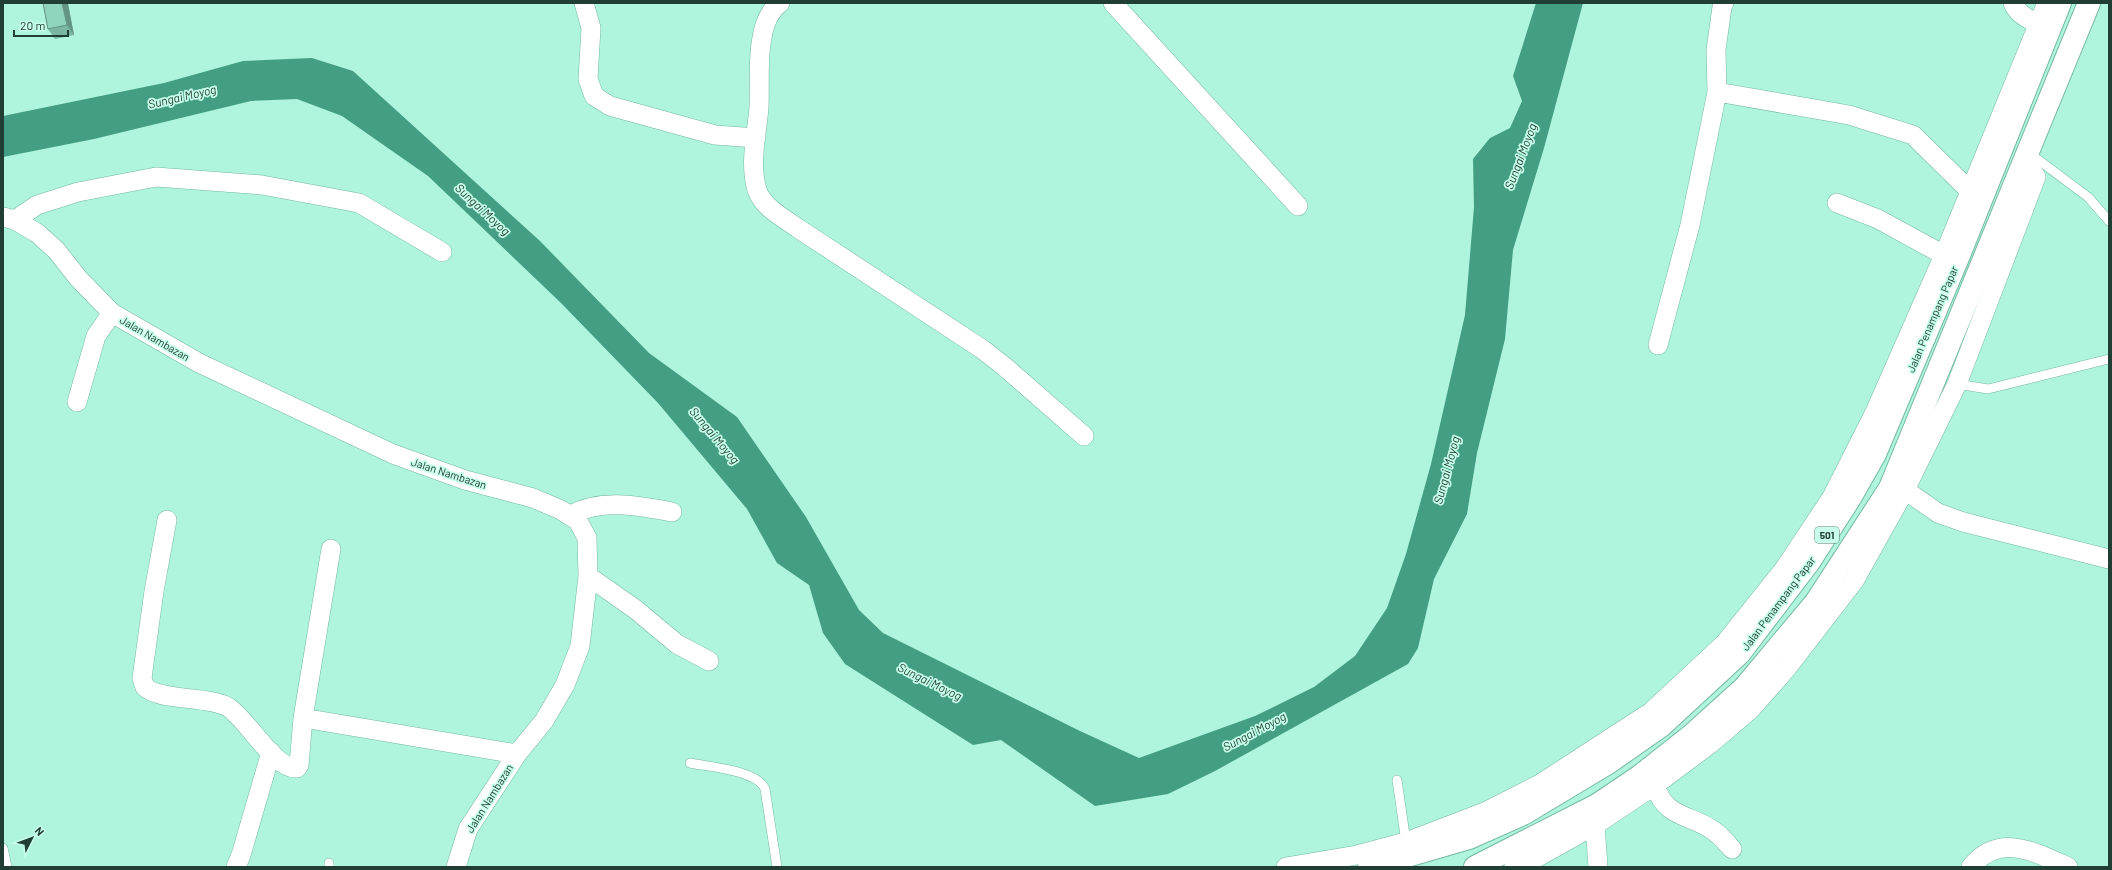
<svg xmlns="http://www.w3.org/2000/svg" width="2112" height="870" viewBox="0 0 2112 870" font-family="Barlow,sans-serif">
  <rect width="100%" height="100%" fill="#aff5dd"/>
  <path fill="#439e83" d="M1536,3h47l-39,145 -31,102 -8,89 -28,114 -10,61 -33,65 -16,69 -10,16 -193,107 -47,23 -73,12 -94,-66 -28,5 -128,-81 -22,-31 -14,-48 -32,-22 -30,-54 -89,-106 -97,-100 -133,-127 -86,-60 -45,-17 -46,2 -157,38 -91,18v-41l161,-33 79,-22 69,-3 41,13 187,170 109,112 88,64 69,100 53,93 24,23 197,98 59,27 116,-42 59,-29 41,-31 32,-48 19,-54 25,-90 34,-149 9,-108 -1,-48 17,-21 20,-10 12,-27 -9,-25z"/>
  <g fill="none" stroke-linecap="round" stroke-linejoin="round">
    <defs>
      <path id="service" d="M2029,153l59,44 21,24
        M1957,384l31,5 121,-30
        M690,763c19,4 67,7 75,26l12,78
        M1397,780l9,62
        M3,848l4,19
        M329,863v4"/>
      <path id="minor" d="M584,3l7,25 -3,51 6,17 16,10 105,29 41,3
        M780,3c-8,6 -12,13 -15,22 -8,26 -5,56 -6,82 -2,27 -10,56 -2,83 6,18 27,28 42,39l183,120 23,18 79,69
        M1113,3l185,203
        M1724,3l-2,4 -6,43 1,42 132,23 64,20 57,56
        M2013,3c4,11 16,16 26,22
        M1837,203l41,16 66,36
        M3,217l12,3 22,13 19,17 22,28 34,35 87,50 194,91 72,26 68,18 28,12 17,11 9,17 1,38 -8,70 -15,39 -21,36 -27,33 -49,75 -12,38
        M15,220l22,-15 41,-13 78,-15 106,8 97,18 83,49
        M1658,345l32,-120 27,-133
        M77,402l19,-66 16,-23
        M1905,490l33,23 25,9 146,37
        M571,515c30,-17 68,-9 101,-3
        M167,520l-13,71 -12,87c1,3 2,7 3,9 14,14 64,9 83,20 19,12 47,63 69,61l2,-3 4,-47
        M331,549l-28,169 214,36
        M588,576l47,33 42,35 32,17
        M1655,785c10,34 36,29 59,46 7,5 13,12 18,18
        M1595,825l3,42
        M236,867l5,-12 30,-103
        M1286,867l71,-12 49,-13 81,-31 53,-27 111,-72 74,-69 60,-75 47,-71 43,-85 69,-157 103,-252
        M1514,867l22,-9 59,-33 60,-40 55,-41 41,-35 36,-41 67,-87 51,-91 52,-106 79,-207 -11,-16
        M1971,867c28,-35 64,-15 97,0"/>
      <path id="primary" d="M1369,867l100,-29 54,-24 85,-51 53,-37 78,-72 70,-92 41,-64 25,-44 82,-194 103,-257
        M1475,867l122,-62 43,-29 52,-41 52,-47 72,-86 74,-114 199,-485"/>
    </defs>
    <use href="#service" stroke="#74b8a1" stroke-width="10"/>
    <use href="#minor" stroke="#74b8a1" stroke-width="20"/>
    <use href="#primary" stroke="#74b8a1" stroke-width="24"/>
    <use href="#service" stroke="#fff" stroke-width="9"/>
    <use href="#minor" stroke="#fff" stroke-width="19"/>
    <use href="#primary" stroke="#fff" stroke-width="22"/>
  </g>
  <path fill="#7bb6a2" d="M43,3h29l-4,1 6,31 -19,4 -7,-10z"/>
  <path fill="#649484" d="M62,3h5l1,1 6,31 -7,-10z"/>
  <path fill="#8fd4bc" stroke="#649484" d="M43,3h19l5,22 -19,4z"/>
  <g text-anchor="middle" dominant-baseline="central" stroke-width="3.5" stroke-linejoin="round" paint-order="stroke">
    <rect fill="#c8ffeb" stroke="#53786c" stroke-width="1" x="1815" y="527" width="24" height="16" rx="3"/>
    <g font-size="10" font-weight="bold" fill="#213e35">
      <text x="1827" y="535">501</text>
    </g>
    <g font-size="11" fill="#213e35" stroke="#c8ffeb">
      <text transform="translate(1932 319) rotate(-67)">Jalan Penampang Papar</text>
      <text transform="translate(155 338) rotate(30)">Jalan Nambazan</text>
      <text transform="translate(449 473) rotate(18)">Jalan Nambazan</text>
      <text transform="translate(1778 603) rotate(-53)">Jalan Penampang Papar</text>
      <text transform="translate(489 798) rotate(-58)">Jalan Nambazan</text>
    </g>
    <g font-size="12" font-style="italic" fill="#1f3b32" stroke="#c8ffeb">
      <text transform="translate(182 96) rotate(-13)">Sungai Moyog</text>
      <text transform="translate(1520 156) rotate(-69)">Sungai Moyog</text>
      <text transform="translate(483 209) rotate(43)">Sungai Moyog</text>
      <text transform="translate(715 435) rotate(50)">Sungai Moyog</text>
      <text transform="translate(1446 470) rotate(-75)">Sungai Moyog</text>
      <text transform="translate(930 681) rotate(26)">Sungai Moyog</text>
      <text transform="translate(1254 731) rotate(-28)">Sungai Moyog</text>
    </g>
  </g>
  <rect width="2112" height="870" fill="none" stroke="#213e35" stroke-width="8"/>
  <g transform="translate(32 838) rotate(48)" stroke="#c8ffeb" stroke-width="3" paint-order="stroke">
  <path d="M0-3L7 15L0 10L-7 15Z" fill="#213e35"/>
  <text y="-6" font-size="11" font-weight="bold" text-anchor="middle" fill="#213e35">N</text>
  </g>
  <path d="M14 30v6h54v-6" fill="none" stroke="#213e35" stroke-width="2"/>
  <text x="20" y="30" font-size="12" fill="#213e35" stroke="#c8ffeb" stroke-width="3" paint-order="stroke">20 m</text>
</svg>
